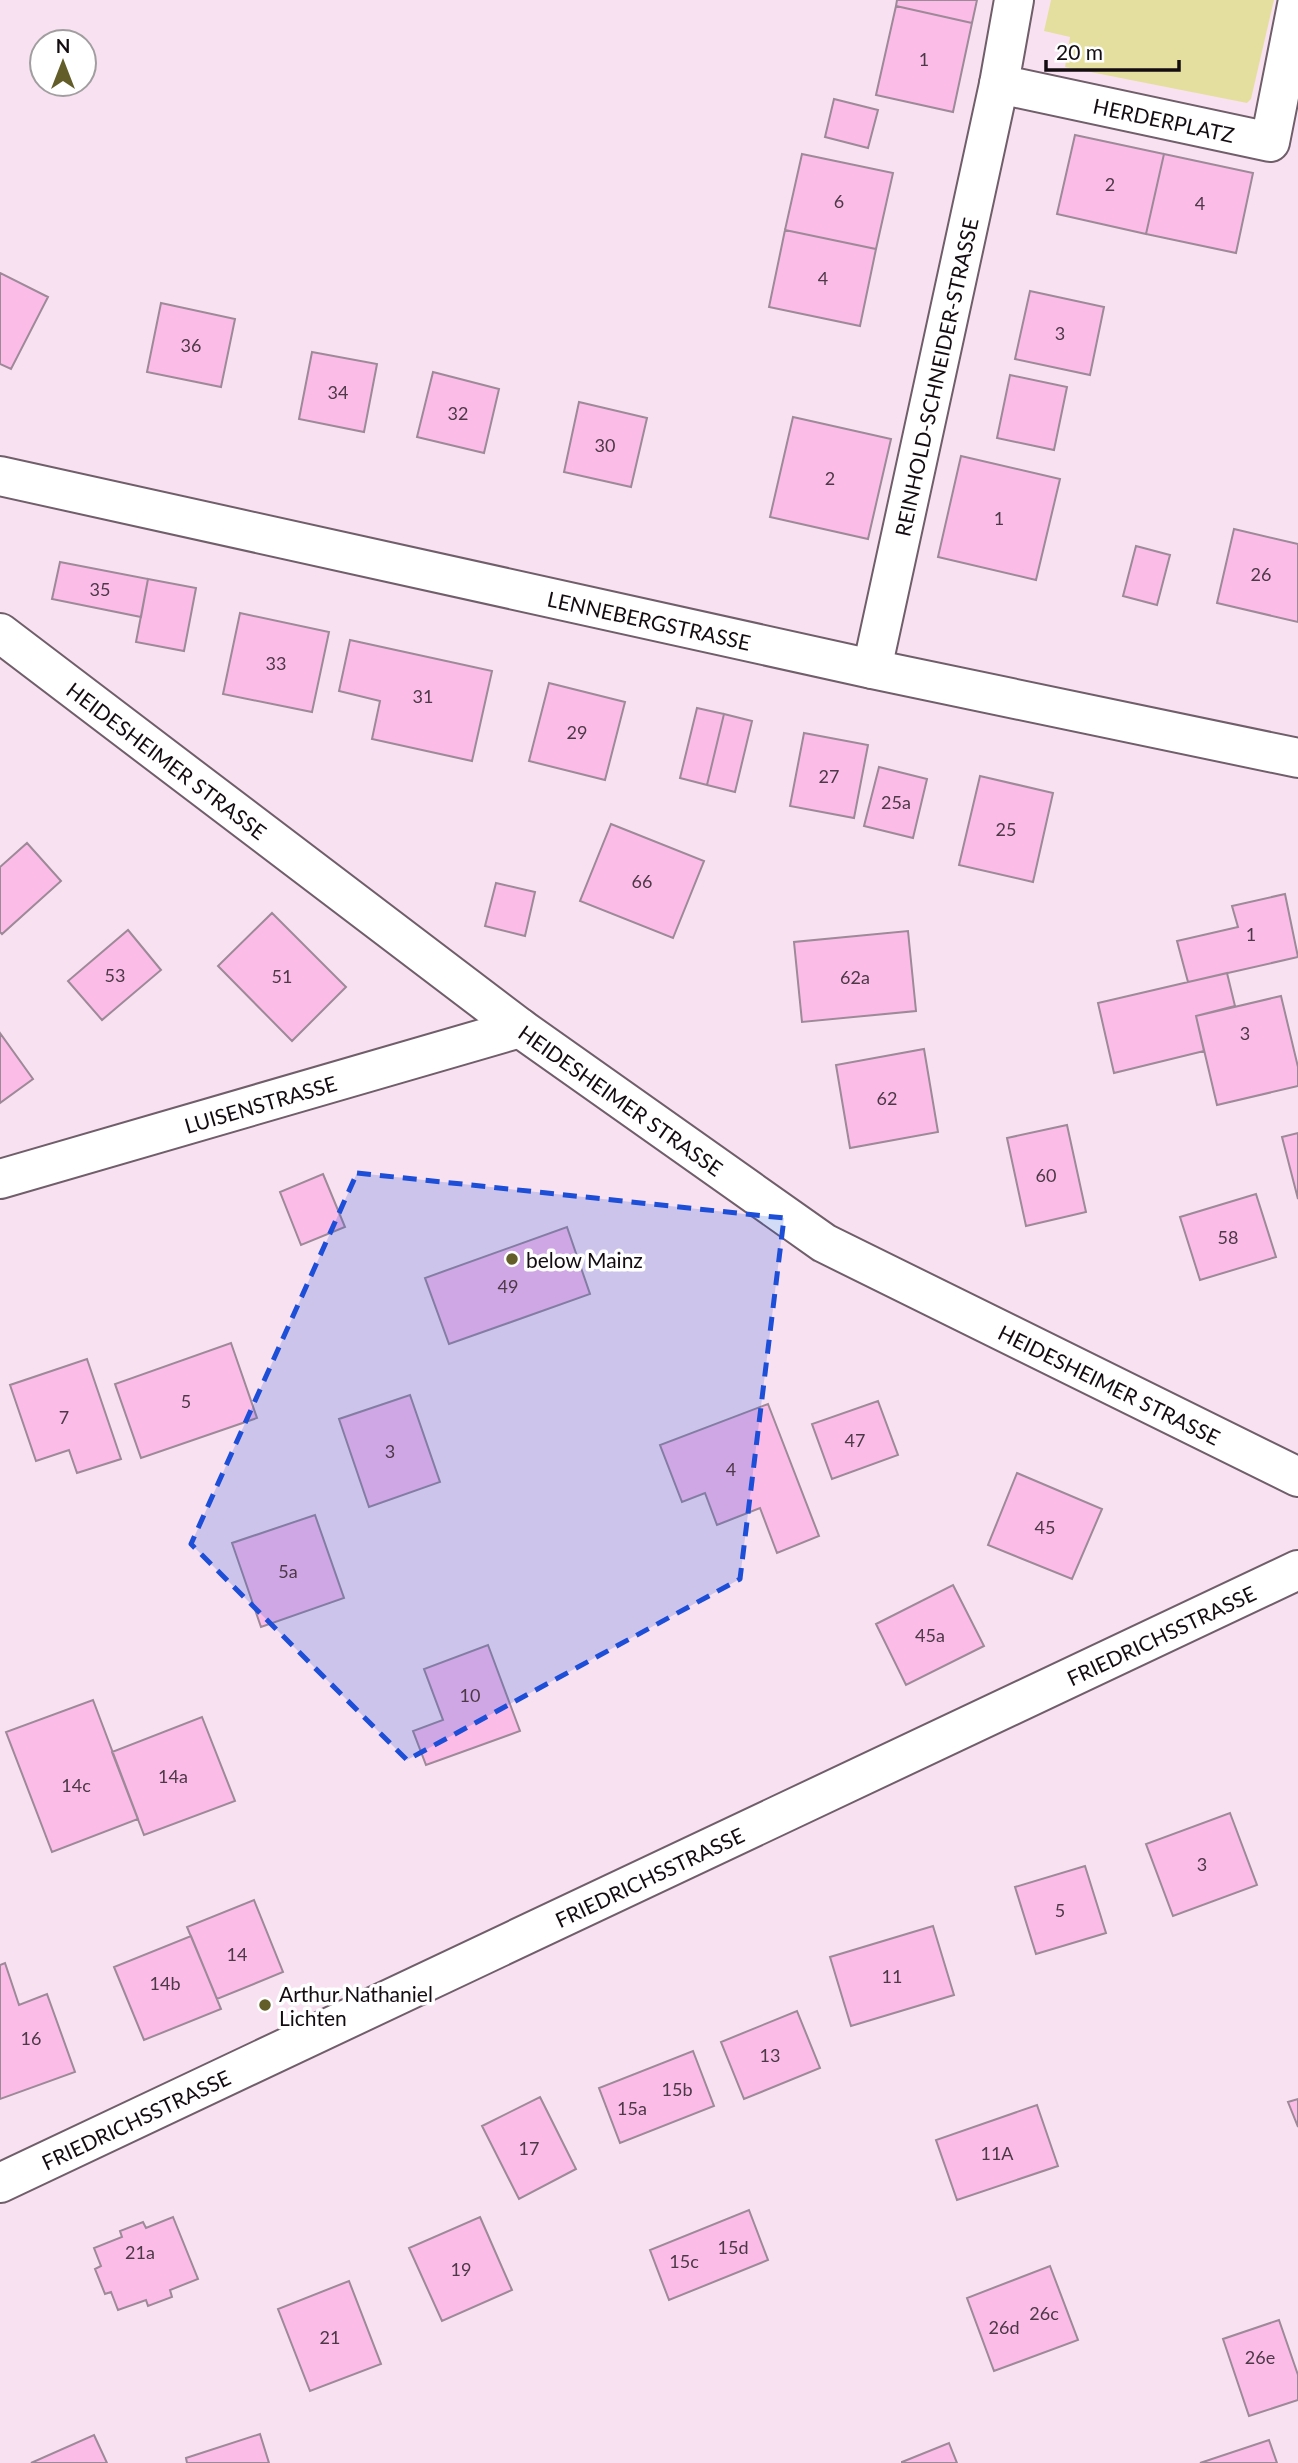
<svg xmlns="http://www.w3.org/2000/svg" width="1298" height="2463" viewBox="0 0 1298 2463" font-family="Lato,sans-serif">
  <rect width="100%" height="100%" fill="#f8e2f1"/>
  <path fill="#e5df9f" d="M1051,0h223l-23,99 -4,4 -182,-36 5,-30 -26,-6z"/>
  <path fill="#fbbde8" stroke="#9d8997" stroke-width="2" d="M897,0h80l-5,23 -76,-17z
    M896,6l76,17 -19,89 -77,-17z
    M834,99l44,11 -10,38 -43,-11z
    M1075,135l89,19 -18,80 -89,-20z
    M802,154l91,19 -17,76 -91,-19z
    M1164,154l89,19 -17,80 -90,-19z
    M785,230l91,19 -16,77 -91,-19z
    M0,273l48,24 -37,72 -11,-5z
    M1030,291l74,16 -14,68 -75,-16z
    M161,303l74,16 -14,68 -74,-15z
    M312,352l65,12 -13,68 -65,-13z
    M433,372l66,17 -15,64 -67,-16z
    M1010,375l57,12 -13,63 -57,-12z
    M579,402l68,16 -16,69 -67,-15z
    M793,417l98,22 -23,100 -98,-22z
    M961,456l99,23 -24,101 -98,-23z
    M1234,529l64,15v78l-81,-19z
    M1136,546l34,9 -13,50 -34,-9z
    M60,562l88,17 -7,38 -89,-18z
    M148,579l48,9 -12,63 -48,-9z
    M240,613l89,19 -17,80 -89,-18z
    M350,640l142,31 -20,90 -100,-22 8,-38 -41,-10z
    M549,683l76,19 -20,78 -76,-19z
    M697,708l27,6 -17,71 -27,-7z
    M724,714l28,7 -17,71 -28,-7z
    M804,733l64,12 -14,73 -64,-12z
    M879,767l48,12 -14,59 -49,-12z
    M980,776l73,17 -20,89 -74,-17z
    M611,824l93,37 -31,77 -93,-37z
    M27,843l34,38 -59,53 -2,-2v-65z
    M496,883l39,9 -10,44 -40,-10z
    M1285,894l13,63 -110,25 -11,-41 61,-14 -6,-21z
    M272,913l74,74 -54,54 -74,-75z
    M128,930l33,40 -59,50 -34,-39z
    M908,931l8,80 -114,11 -8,-80z
    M1227,973l8,33 -39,10 8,35 -90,22 -16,-70z
    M1281,996l17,71v19l-81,19 -21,-89z
    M0,1033l33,46 -33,24z
    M924,1049l14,83 -88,16 -14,-83z
    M1067,1125l19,87 -60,14 -19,-88z
    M1298,1133v66l-16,-62z
    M323,1174l22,53 -44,18 -21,-53z
    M1256,1194l20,63 -76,23 -20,-63z
    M567,1227l23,67 -141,50 -24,-66z
    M231,1343l26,75 -116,40 -26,-74z
    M87,1359l34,100 -44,14 -8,-23 -33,11 -26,-76z
    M410,1395l30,87 -71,25 -30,-88z
    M878,1401l20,54 -66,24 -20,-55z
    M768,1404l51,132 -42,17 -17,-45 -43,17 -12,-32 -23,9 -22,-57z
    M1017,1473l85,36 -30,70 -84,-34z
    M315,1515l29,83 -83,29 -29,-84z
    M953,1585l31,61 -78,39 -30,-61z
    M488,1645l32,86 -94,34 -13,-34 30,-11 -19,-51z
    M93,1700l45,119 -86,33 -46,-120z
    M202,1717l33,84 -91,34 -32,-83z
    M1230,1813l27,72 -84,31 -27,-72z
    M1085,1866l21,67 -70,21 -21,-67z
    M254,1900l29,72 -66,27 -30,-72z
    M933,1926l21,69 -103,31 -21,-69z
    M191,1936l30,73 -77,31 -30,-73z
    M5,1963l14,42 28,-11 28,78 -75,27v-134z
    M797,2011l23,57 -76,31 -23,-57z
    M693,2051l21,55 -94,37 -21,-55z
    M540,2097l36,72 -57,30 -37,-73z
    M1298,2099v28l-10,-25z
    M1037,2105l21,61 -101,34 -21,-60z
    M749,2210l19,50 -99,40 -19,-50z
    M173,2217l25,62 -28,11 2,7 -24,9 -2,-6 -28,10 -7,-18 -6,2 -10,-25 6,-3 -7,-18 28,-11 -2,-6 23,-9 3,6z
    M480,2217l32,73 -70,31 -33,-73z
    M1050,2266l28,74 -84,31 -27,-73z
    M349,2281l32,83 -71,27 -32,-82z
    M1279,2320l19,55v25l-49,16 -26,-77z
    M260,2434l9,29h-82l-1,-5z
    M94,2435l13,28h-76z
    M1269,2440l8,23h-77z
    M949,2443l8,20h-55v-1z"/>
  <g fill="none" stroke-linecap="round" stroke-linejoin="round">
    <defs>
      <g id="minor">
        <path id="s1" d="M1014,0l-15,84 271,58 28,-142"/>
        <path id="s2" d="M0,633l520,395 304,215 474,234"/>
        <path id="s3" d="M872,669l127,-585"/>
        <path id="s4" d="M0,1179l520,-151"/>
        <path id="s5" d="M0,2183l1298,-613"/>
      </g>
      <g id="secondary">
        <path id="s6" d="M0,476l872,193 426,89"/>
      </g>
    </defs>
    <use href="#minor" stroke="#705e6a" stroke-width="42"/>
    <use href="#secondary" stroke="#705e6a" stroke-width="42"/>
    <use href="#minor" stroke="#fff" stroke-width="38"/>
    <use href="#secondary" stroke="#fff" stroke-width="38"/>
  </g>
  <path fill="#1d4ed8" fill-opacity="0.2" stroke="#1d4ed8" stroke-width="5" stroke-dasharray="14 9" stroke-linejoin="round" d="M357,1173l427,45 -44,361 -333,181 -216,-216z"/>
  <g fill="#625d29" stroke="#fff" stroke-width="2.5">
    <circle cx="512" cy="1259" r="7"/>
    <circle cx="265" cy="2005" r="7"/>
  </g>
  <g text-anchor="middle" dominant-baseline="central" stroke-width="7" stroke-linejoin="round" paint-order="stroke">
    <g font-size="18" fill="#4d3847">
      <text x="924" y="59">1</text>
      <text x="1110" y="184">2</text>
      <text x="839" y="201">6</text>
      <text x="1200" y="203">4</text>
      <text x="823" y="278">4</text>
      <text x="1060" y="333">3</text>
      <text x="191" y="345">36</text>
      <text x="338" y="392">34</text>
      <text x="458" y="413">32</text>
      <text x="605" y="445">30</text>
      <text x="830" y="478">2</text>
      <text x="999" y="518">1</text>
      <text x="1261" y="574">26</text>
      <text x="100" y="589">35</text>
      <text x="276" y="663">33</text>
      <text x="423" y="696">31</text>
      <text x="577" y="732">29</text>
      <text x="829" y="776">27</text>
      <text x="896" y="802">25a</text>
      <text x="1006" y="829">25</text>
      <text x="642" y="881">66</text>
      <text x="1251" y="934">1</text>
      <text x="115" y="975">53</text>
      <text x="282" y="976">51</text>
      <text x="855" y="977">62a</text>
      <text x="1245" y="1033">3</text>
      <text x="887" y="1098">62</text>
      <text x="1046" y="1175">60</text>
      <text x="1228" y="1237">58</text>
      <text x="508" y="1286">49</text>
      <text x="186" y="1401">5</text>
      <text x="64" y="1417">7</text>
      <text x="855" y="1440">47</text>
      <text x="390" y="1451">3</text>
      <text x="731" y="1469">4</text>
      <text x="1045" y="1527">45</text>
      <text x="288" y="1571">5a</text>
      <text x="930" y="1635">45a</text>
      <text x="470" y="1695">10</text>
      <text x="173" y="1776">14a</text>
      <text x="76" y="1785">14c</text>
      <text x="1202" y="1864">3</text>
      <text x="1060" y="1910">5</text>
      <text x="237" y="1954">14</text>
      <text x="892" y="1976">11</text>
      <text x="165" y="1983">14b</text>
      <text x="31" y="2038">16</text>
      <text x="770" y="2055">13</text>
      <text x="677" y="2089">15b</text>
      <text x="632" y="2108">15a</text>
      <text x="529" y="2148">17</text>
      <text x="997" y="2153">11A</text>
      <text x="733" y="2247">15d</text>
      <text x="140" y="2252">21a</text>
      <text x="684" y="2261">15c</text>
      <text x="461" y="2269">19</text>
      <text x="1044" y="2313">26c</text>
      <text x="1004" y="2327">26d</text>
      <text x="330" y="2337">21</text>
      <text x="1260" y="2357">26e</text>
    </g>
    <g font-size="21" fill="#130c11" stroke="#fff">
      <text stroke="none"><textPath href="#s1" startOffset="254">HERDERPLATZ</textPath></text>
      <text stroke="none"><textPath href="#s3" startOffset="299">REINHOLD-SCHNEIDER-STRASSE</textPath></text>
      <text stroke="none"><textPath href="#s6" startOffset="665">LENNEBERGSTRASSE</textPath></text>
      <text stroke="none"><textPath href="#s2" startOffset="210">HEIDESHEIMER STRASSE</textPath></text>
      <text stroke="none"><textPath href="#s2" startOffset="777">HEIDESHEIMER STRASSE</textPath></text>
      <text stroke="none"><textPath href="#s4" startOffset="271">LUISENSTRASSE</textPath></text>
      <text stroke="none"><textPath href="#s2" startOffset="1344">HEIDESHEIMER STRASSE</textPath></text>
      <text stroke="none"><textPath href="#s5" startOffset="1284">FRIEDRICHSSTRASSE</textPath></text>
      <text stroke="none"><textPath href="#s5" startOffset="718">FRIEDRICHSSTRASSE</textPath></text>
      <text stroke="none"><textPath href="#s5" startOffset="150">FRIEDRICHSSTRASSE</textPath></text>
    </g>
    <g font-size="21" fill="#130c11" stroke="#fff" text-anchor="start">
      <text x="526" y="1259">below Mainz</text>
      <text x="279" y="1993">Arthur Nathaniel<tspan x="279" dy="24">Lichten</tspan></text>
    </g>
  </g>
  <g transform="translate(63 63)"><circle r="33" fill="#ffffff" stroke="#a19ea0" stroke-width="2"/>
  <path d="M0-5L12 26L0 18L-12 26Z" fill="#625d29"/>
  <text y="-10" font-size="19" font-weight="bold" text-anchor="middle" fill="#130c11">N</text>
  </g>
  <path d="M1046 60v10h133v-10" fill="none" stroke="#130c11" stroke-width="3.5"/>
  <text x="1056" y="60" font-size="21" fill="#130c11" stroke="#ffffff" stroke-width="5" paint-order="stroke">20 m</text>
</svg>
